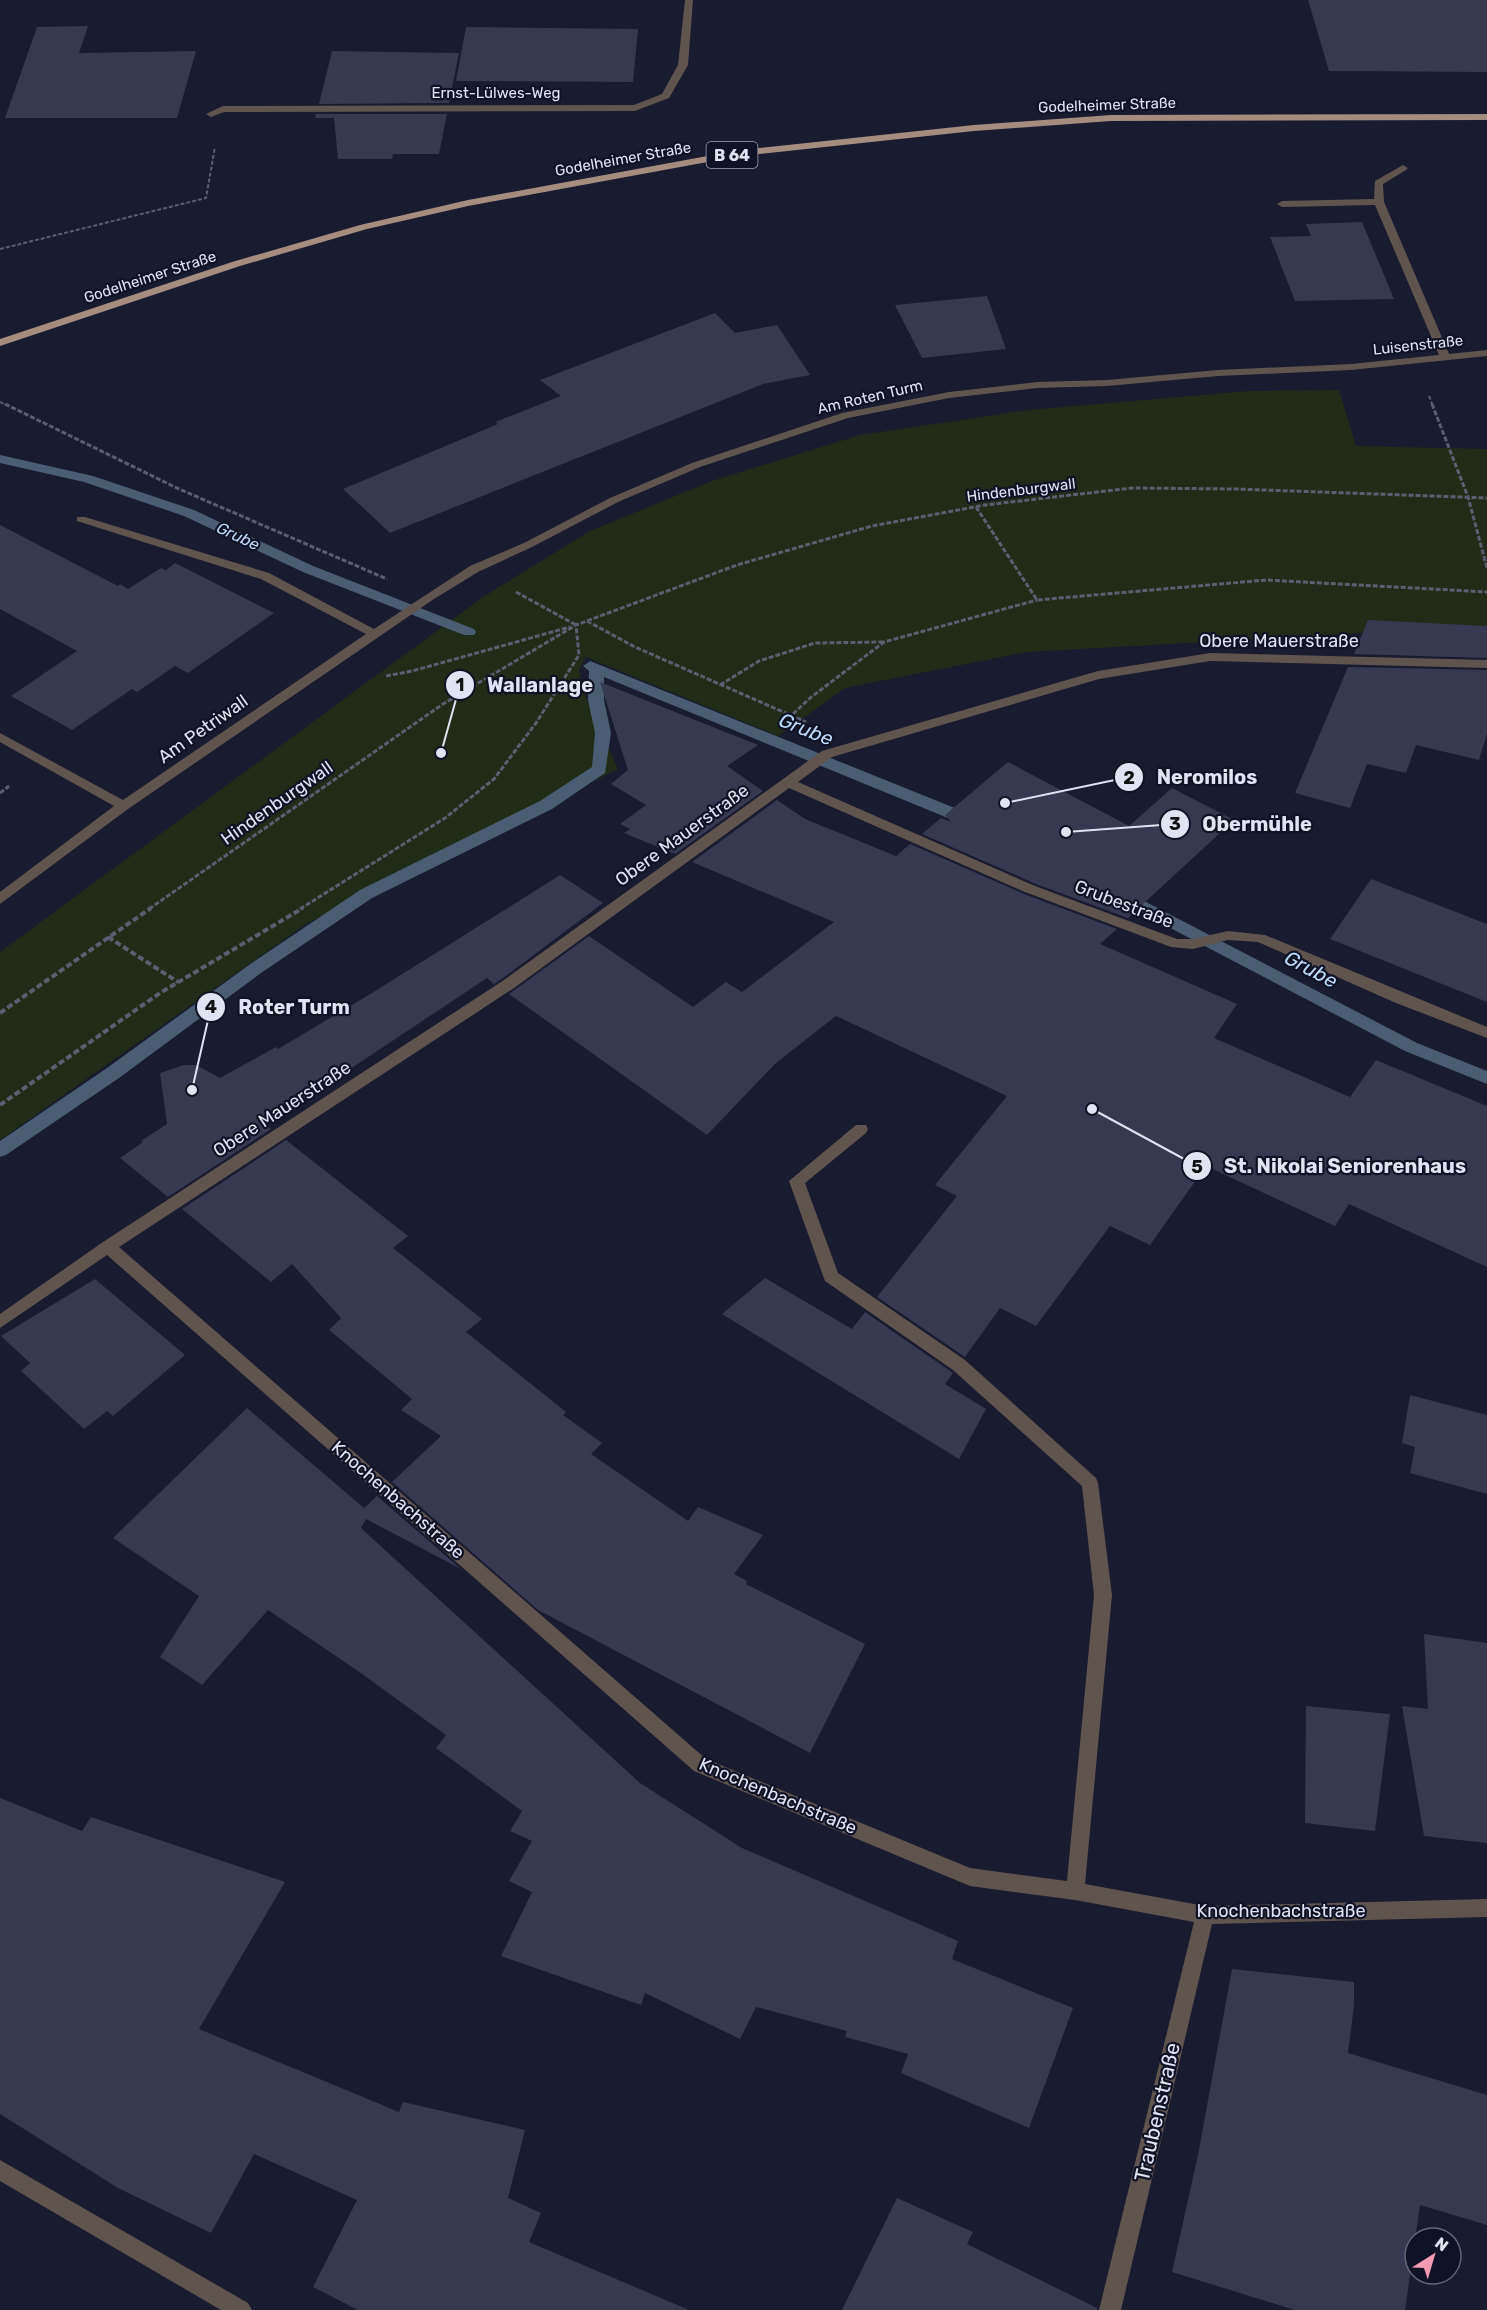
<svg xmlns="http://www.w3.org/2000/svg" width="1487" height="2310" viewBox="0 0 1487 2310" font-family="Rubik,sans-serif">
  <rect width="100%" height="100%" fill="#191b2f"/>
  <path fill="#202c17" d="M1339,390l17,56 131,3v177l-460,26 -182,36 -67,48 -192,-79 -7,13 7,28 32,71 -312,155 -306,216v-188l483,-355 107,-66 122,-50 148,-46 168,-25 221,-19z"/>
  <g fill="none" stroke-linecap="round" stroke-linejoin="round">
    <path fill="#4b5d72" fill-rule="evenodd" d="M0,455l93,21 101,34 119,56 161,63 2,3 -2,3h-10l-161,-63 -119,-56 -100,-34 -84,-19z
      M590,661l387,156 2,4 -2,4h-12l-361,-148v23l7,33 -6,40 -53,36 -180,89 -111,75 -142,105 -113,77 -6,2v-16l107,-73 142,-103 111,-75 180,-89 52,-34 3,-34 -7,-33 1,-29 -6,-5z
      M1121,889l296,154 70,28v13l-82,-33 -290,-152 -2,-4 2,-4z"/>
  </g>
  <path fill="#363950" d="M1308,0h179v72l-158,-1z
    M88,26l-9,27 117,-2 -19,67h-172l32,-91z
    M466,27l172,2 -5,53 -177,-1z
    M332,51l127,2 -10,50 -130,1z
    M316,114h131l-8,40h-46l-1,5h-54l-4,-41h-19z
    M1362,222l32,77 -99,2 -25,-64 41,-1 -5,-12z
    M987,296l19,53 -84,9 -27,-53z
    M715,313l20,20 42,-8 33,50 -47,9 -373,149 -47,-44 155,-65 -3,-2 66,-26 -21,-16z
    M0,525l118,61 2,-2 8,5 33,-21 5,2 9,-7 99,50 -86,60 -13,-7 -38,26 -5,-3 -60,41 -61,-34 66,-45 -77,-42z
    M1368,620l119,6v32l-133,-4z
    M1348,667l139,3v64l-8,26 -63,-15 -10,28 -39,-9 -17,44 -55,-15z
    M600,682l158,63 -31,21 36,25 -88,63 -51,-21 6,-4 -10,-5 26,-19 -35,-21 17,-14z
    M1008,762l121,64 43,-38 62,32 -106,98 -92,-34 -114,-50 19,-16 10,4 -6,-7z
    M777,800l28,19 91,37 14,-12 114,50 93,35 -17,15 137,60 -23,34 136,59 26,-37 111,46v161l-138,-63 -14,22 -129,-60 -56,79 -40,-19 -74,100 -36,-18 -35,49 -88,-60 80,-101 -22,-11 72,-89 -171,-80 -60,47 -69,72 -198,-141 80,-58 104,71 33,-25 16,10 92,-70 -142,-60z
    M560,875l43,28 -100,75 -9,6 -7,-6 -221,147 5,4 -103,68 -48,-39 23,-16 -2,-1 26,-17 -7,-51 24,-8h12l24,13 56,-31 2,2 94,-56z
    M1371,879l116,45v78l-157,-63z
    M286,1140l122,96 -15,12 89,71 -16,13 100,80 -3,3 39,28 -11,11 97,67 10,-14 65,28 -29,39 13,7 -1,3 119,60 -55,109 -272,-143 -146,-128 49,-46 -40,-26 11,-11 -83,-69 12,-12 -49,-54 -21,18 -89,-73z
    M765,1278l87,51 13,-17 88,61 -8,11 41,25 -27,50 -237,-145z
    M95,1279l90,76 -72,61 -6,-5 -23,18 -63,-58 9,-8 -29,-27z
    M1410,1395l77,20v79l-77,-21 5,-26 -13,-4z
    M247,1408l117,100 13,-12 84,73 -95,-50 -5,9 279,255 102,65 216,93 -6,18 121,49 -44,120 -128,-55 7,-19 -63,-17 2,-6 -91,-24 -16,32 -95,-46 -4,12 -140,-49 31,-64 -23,-11 23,-40 -22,-10 12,-20 -86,-63 10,-13 -88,-64 -90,-61 -66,75 -42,-28 39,-61 -86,-58z
    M1424,1634l63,9v200l-63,-7 -22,-130 26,3z
    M1306,1706l84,8 -15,117 -70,-8z
    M0,1798l82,33 9,-14 194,65 -86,147 200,83 4,-10 122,28 -17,68 33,15 -12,29 160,68h-331l-45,-23 44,-87 -103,-46 -43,79 -93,-45 -118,-74z
    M1232,1969l122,13v23l-6,48 139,42v130l-67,-20 -15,105h-110l-123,-38 26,-117z
    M897,2198l76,34 -6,12 130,64v2h-255z"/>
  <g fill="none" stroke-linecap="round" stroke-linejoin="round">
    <path stroke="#5b5e70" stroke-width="2" stroke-dasharray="4 2" stroke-linecap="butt" d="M0,249l206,-51 9,-51
      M1429,396l4,10
      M0,402l8,4"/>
    <path stroke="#5b5e70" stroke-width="3" stroke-dasharray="5 2" stroke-linecap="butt" d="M5,404l174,85 208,90
      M1432,404l36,93 19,71
      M976,507l61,93 229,-20 221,12
      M516,592l60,33
      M587,621l48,26 171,75
      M386,676l26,-5 158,-44
      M720,685l39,-24 56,-18 68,-1
      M793,714l17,-16 74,-56 153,-42
      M0,793l9,-7
      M149,909l294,-205 133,-79 161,-60 135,-39 113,-21 147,-17 104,1 251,9
      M300,909l145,-91 49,-39 42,-56 43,-68 -3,-30"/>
    <path stroke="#5b5e70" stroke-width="4" stroke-dasharray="6 3" stroke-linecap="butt" d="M108,937l70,45
      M0,1013l151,-105
      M0,1105l160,-112 143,-85"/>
    <path fill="#60544e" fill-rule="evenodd" d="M685,0h8l-5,65 -19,33 -34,13 -411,1 -13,5 -5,-3 17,-8 411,-1 28,-11 16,-29z
      M1403,165l5,3 -2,2 -23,14 1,18 65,152 38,-4v6l-136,14 -133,6 -111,10 -70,2 -88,10 -101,20 -148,49 -82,35 -86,45 -54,25 -44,27 -306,210 -128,95v-12l114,-86 -114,-64v-9l123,67 243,-166 -105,-55 -184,-58v-4h8l184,56 105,56 96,-63 54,-23 86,-45 82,-35 150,-50 107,-21 88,-10 70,-2 111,-10 133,-6 88,-9 -64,-150 -93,2 -5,-3 5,-3 92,-2 1,-18z
      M1210,653l277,7v8l-277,-7 -111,18 -267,78 -34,25 237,104 142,53h16l35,-8 37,4 222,92v11l-91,-35 -138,-61 -30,-2 -35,9 -22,-2 -146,-55 -236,-104 -275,200 -395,259 587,512 264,109 97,13 27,-286 -12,-109 -129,-116 -128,-89 -36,-100 67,-56h10l2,4 -2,4 -61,50 33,90 127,87 131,118 2,5 14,112 -27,289 120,22 282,-7v18l-275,7 -91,386h-22l95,-388 -119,-22 -105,-14 -276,-115 -587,-516 -107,73v-14l103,-72 401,-262 318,-229 276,-80z
      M0,2160l248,143 4,7h-31l-221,-129z"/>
    <path fill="#a48c7f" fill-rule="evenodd" d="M1487,114v6l-376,1 -137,10 -234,25 -272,50 -101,23 -127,37 -240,80v-7l232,-77 128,-37 108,-25 272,-50 234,-25 137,-10z"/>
  </g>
  <g text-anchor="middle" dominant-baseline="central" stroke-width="4.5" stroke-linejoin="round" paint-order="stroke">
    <g font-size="15" fill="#e0e3f1" stroke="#101225">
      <text x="496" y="93">Ernst-Lülwes-Weg</text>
      <text transform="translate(1107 105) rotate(-2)">Godelheimer Straße</text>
      <text transform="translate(623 159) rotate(-10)">Godelheimer Straße</text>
      <text transform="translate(150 277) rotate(-18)">Godelheimer Straße</text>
      <text transform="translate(1418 345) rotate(-6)">Luisenstraße</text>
      <text transform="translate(870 397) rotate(-13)">Am Roten Turm</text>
      <text transform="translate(1021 490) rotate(-7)">Hindenburgwall</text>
    </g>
    <rect fill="#101225" stroke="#a2a4b4" stroke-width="1.5" x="706.5" y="142" width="51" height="26" rx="4.5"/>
    <g font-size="16" font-weight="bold" fill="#e0e3f1">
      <text x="732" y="155">B 64</text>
    </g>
    <g font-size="16" font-style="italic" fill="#bddbfc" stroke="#101225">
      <text transform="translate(238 536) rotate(25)">Grube</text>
    </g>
    <g font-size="18" fill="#e0e3f1" stroke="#101225">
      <text x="1279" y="641">Obere Mauerstraße</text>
      <text transform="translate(203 729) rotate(-35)">Am Petriwall</text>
      <text transform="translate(277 803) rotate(-35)">Hindenburgwall</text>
      <text transform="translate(682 835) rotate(-36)">Obere Mauerstraße</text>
      <text transform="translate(1124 904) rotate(21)">Grubestraße</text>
      <text transform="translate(282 1109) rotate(-33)">Obere Mauerstraße</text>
      <text transform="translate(398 1500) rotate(41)">Knochenbachstraße</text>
      <text transform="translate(778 1796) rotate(23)">Knochenbachstraße</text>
      <text x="1281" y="1911">Knochenbachstraße</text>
    </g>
    <g font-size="20" font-style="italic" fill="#bddbfc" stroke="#101225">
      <text transform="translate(806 729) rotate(22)">Grube</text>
      <text transform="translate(1311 969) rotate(28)">Grube</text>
    </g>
    <g font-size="21" fill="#e0e3f1" stroke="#101225">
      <text transform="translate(1157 2112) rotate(-77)">Traubenstraße</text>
    </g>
  </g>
  <path fill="none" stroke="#e0e3f1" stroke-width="2" d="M441 753L460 685M1005 803L1129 777M1066 832L1175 824M192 1090L211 1007M1092 1109L1197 1166"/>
  <g fill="#e0e3f1" stroke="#101225" stroke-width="2">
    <circle cx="441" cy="753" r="6"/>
    <circle cx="1005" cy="803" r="6"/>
    <circle cx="1066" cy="832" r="6"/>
    <circle cx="192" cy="1090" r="6"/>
    <circle cx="1092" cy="1109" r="6"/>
    <circle cx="460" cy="685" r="15"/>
    <circle cx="1129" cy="777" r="15"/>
    <circle cx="1175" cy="824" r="15"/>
    <circle cx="211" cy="1007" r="15"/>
    <circle cx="1197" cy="1166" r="15"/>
  </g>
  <g font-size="18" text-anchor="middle" font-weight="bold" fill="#111">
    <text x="460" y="691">1</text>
    <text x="1129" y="784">2</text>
    <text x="1175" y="830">3</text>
    <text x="211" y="1013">4</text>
    <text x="1197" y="1173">5</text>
  </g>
  <g font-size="20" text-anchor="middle" font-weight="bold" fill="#e0e3f1" stroke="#101225" stroke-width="4.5" stroke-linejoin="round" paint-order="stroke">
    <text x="540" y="692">Wallanlage</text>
    <text x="1207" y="784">Neromilos</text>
    <text x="1257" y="831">Obermühle</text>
    <text x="294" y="1014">Roter Turm</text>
    <text x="1345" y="1173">St. Nikolai Seniorenhaus</text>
  </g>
  <g transform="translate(1433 2256) rotate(37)"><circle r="28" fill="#101225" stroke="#636677" stroke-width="1.5"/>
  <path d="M0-4.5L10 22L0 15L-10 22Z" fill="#f19ab2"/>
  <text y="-9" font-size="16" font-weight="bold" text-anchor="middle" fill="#e0e3f1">N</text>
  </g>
</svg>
